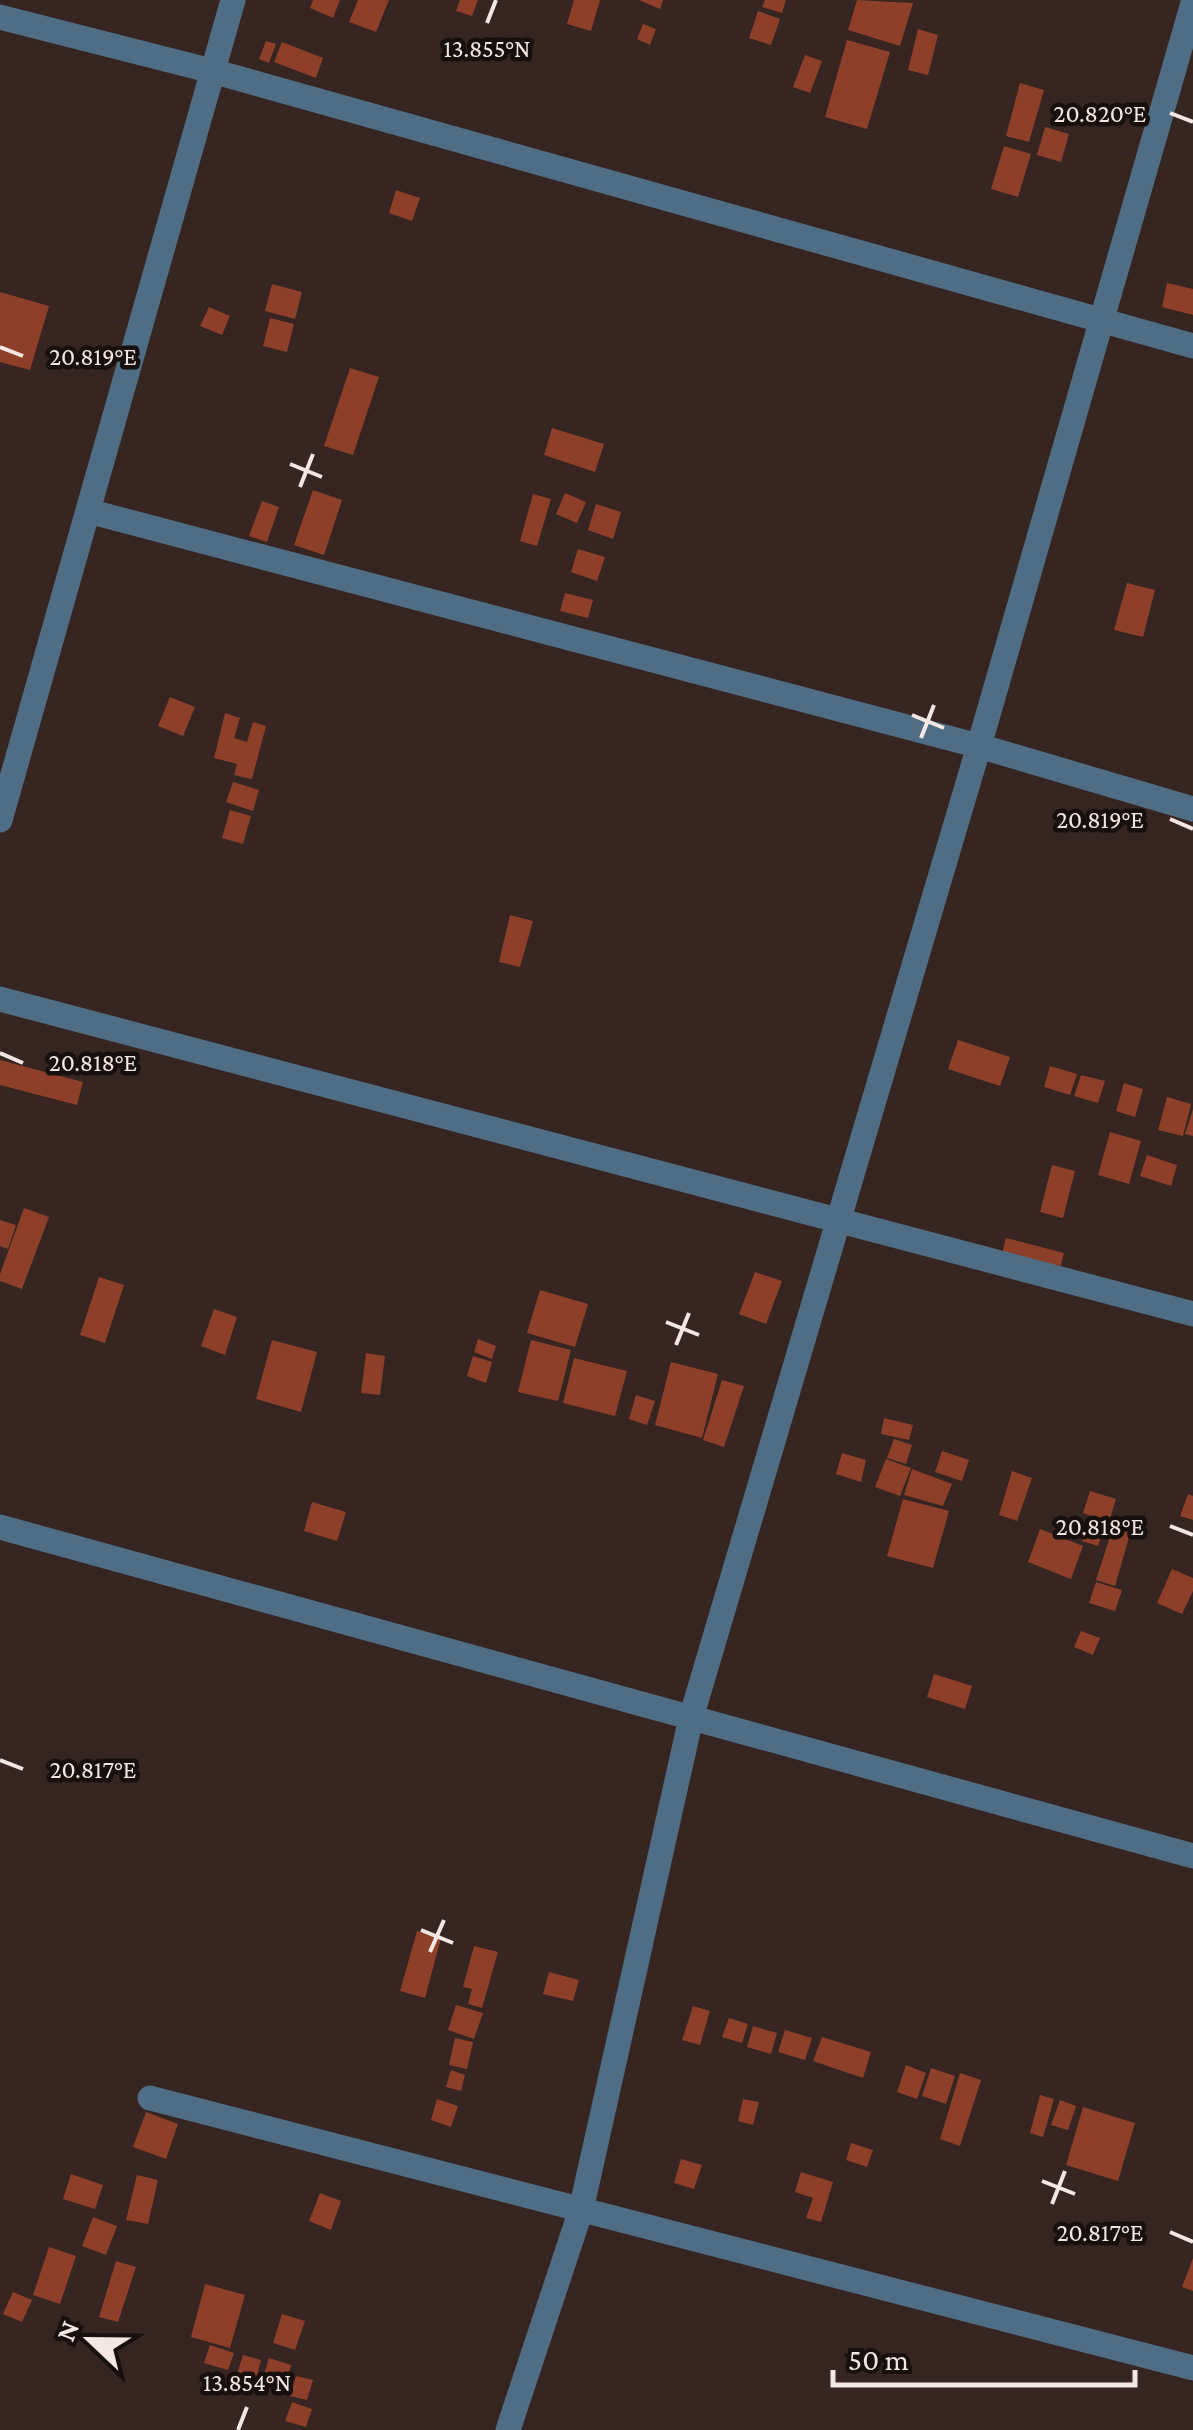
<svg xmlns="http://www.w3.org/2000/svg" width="1193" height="2430" viewBox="0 0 1193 2430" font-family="'Crimson Pro',serif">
  <rect width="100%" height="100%" fill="#362520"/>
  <path fill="#8e3f2a" d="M313,0h27l-7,18 -23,-10z
    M358,0h31l-13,32 -27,-10z
    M460,0h18l-6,16 -16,-5z
    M574,0h26l-9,31 -24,-7z
    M639,0h24l-3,9z
    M765,0h21l-4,13 -20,-6z
    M857,0l56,3 -13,43 -52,-16z
    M758,11l22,8 -9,26 -22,-7z
    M643,24l13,5 -6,16 -13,-6z
    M918,29l20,6 -10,40 -20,-5z
    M847,40l43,12 -23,77 -42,-12z
    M266,41l10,3 -7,19 -10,-4z
    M282,42l41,16 -7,20 -42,-16z
    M805,55l17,6 -12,32 -17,-6z
    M1020,83l24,7 -15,52 -23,-6z
    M1045,127l24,7 -8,28 -24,-7z
    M1004,146l27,8 -13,43 -27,-8z
    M396,190l24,8 -8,23 -23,-8z
    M1167,283l26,6v26l-31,-8z
    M272,284l30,8 -7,27 -30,-8z
    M0,292l49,14 -19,64 -30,-8z
    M209,307l21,9 -8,19 -22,-9z
    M270,318l24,6 -7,28 -24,-6z
    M350,368l29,9 -26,78 -29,-9z
    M552,428l52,16 -9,28 -51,-17z
    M313,490l29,10 -18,55 -30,-10z
    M565,493l21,9 -9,21 -21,-9z
    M533,494l18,5 -14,47 -17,-5z
    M262,501l17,6 -12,35 -18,-6z
    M596,504l25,8 -8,27 -25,-9z
    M578,549l27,8 -8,24 -26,-9z
    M1127,583l28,7 -12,47 -29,-7z
    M565,593l28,7 -5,18 -28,-7z
    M170,697l25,10 -12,29 -25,-10z
    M225,713l15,5 -6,20 13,4 6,-20 13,4 -14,53 -18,-4 3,-11 -23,-6z
    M233,782l26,8 -6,21 -27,-9z
    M230,810l21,6 -8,28 -21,-6z
    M510,915l23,6 -13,46 -21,-5z
    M958,1040l52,17 -10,29 -52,-17z
    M0,1060l83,22 -6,23 -77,-20z
    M1050,1066l27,8 -7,21 -26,-8z
    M1081,1075l24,6 -7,22 -24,-7z
    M1124,1083l19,6 -8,28 -19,-6z
    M1167,1097l24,7 -8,32 -25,-6z
    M1193,1109v27l-8,-2z
    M1110,1132l31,9 -12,43 -31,-9z
    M1147,1155l30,10 -6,21 -31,-10z
    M1052,1165l23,6 -12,47 -23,-6z
    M24,1208l25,9 -27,72 -22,-8v-7z
    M0,1220l16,5 -8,24 -8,-3z
    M1006,1238l58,15 -4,16 -58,-16z
    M755,1272l27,9 -16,43 -27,-10z
    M99,1277l25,8 -19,58 -25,-8z
    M540,1290l48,14 -13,43 -48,-14z
    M214,1309l23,8 -12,38 -24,-9z
    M478,1339l18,7 -4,13 -18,-7z
    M272,1340l45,12 -16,60 -45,-13z
    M531,1340l40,10 -13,51 -40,-9z
    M366,1353l19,3 -5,39 -19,-2z
    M473,1356l19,6 -6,21 -19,-7z
    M574,1358l53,13 -12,45 -52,-13z
    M671,1362l47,12 -16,64 -47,-13z
    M722,1380l22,6 -20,61 -21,-7z
    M636,1395l19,6 -8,24 -18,-6z
    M884,1418l29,7 -4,15 -28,-6z
    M894,1439l18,6 -6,19 -19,-6z
    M942,1451l27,9 -7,21 -27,-9z
    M842,1453l24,7 -5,22 -25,-8z
    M886,1459l25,9 -11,28 -25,-9z
    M912,1469l40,15 -9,22 -39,-11z
    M1012,1471l20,7 -15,43 -18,-6z
    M1090,1491l26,8 -7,23 -26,-9z
    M1188,1494l5,2v24l-13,-4z
    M903,1499l46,12 -16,57 -46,-12z
    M312,1502l34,10 -9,29 -33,-10z
    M1089,1521l16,5 -7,20 -16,-5z
    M1115,1521l17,6 -17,59 -19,-6z
    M1040,1529l43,17 -12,33 -43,-17z
    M1172,1569l21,9v13l-11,23 -25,-11z
    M1096,1582l26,8 -7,21 -26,-8z
    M1081,1631l19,7 -7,17 -19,-8z
    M934,1674l38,12 -7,23 -38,-12z
    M417,1931l24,7 -16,60 -25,-7z
    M474,1946l24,6 -16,56 -14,-4 4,-15 -9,-2z
    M549,1972l30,8 -6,21 -30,-7z
    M456,2005l27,8 -9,26 -26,-9z
    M693,2006l17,5 -10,34 -18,-5z
    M729,2018l19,6 -6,19 -20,-6z
    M753,2026l24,7 -6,21 -24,-7z
    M785,2030l27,8 -7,22 -27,-8z
    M822,2037l49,15 -8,26 -50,-17z
    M455,2038l18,4 -6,27 -18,-4z
    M906,2065l20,8 -9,26 -20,-7z
    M931,2068l24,8 -9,28 -24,-8z
    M451,2070l14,5 -4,16 -15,-4z
    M960,2073l21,7 -21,66 -20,-7z
    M1040,2095l14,4 -11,38 -13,-4z
    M437,2099l21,7 -7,21 -20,-7z
    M743,2099l16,3 -6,23 -15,-4z
    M1060,2100l16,6 -8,24 -17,-5z
    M1083,2107l52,16 -17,58 -52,-16z
    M146,2112l32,12 -12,35 -33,-12z
    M851,2143l22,7 -6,17 -21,-7z
    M681,2159l21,6 -8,24 -20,-6z
    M801,2172l32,10 -12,40 -15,-4 7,-20 -18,-6z
    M71,2174l32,11 -8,24 -32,-10z
    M137,2175l21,5 -10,44 -22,-4z
    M320,2193l21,8 -10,29 -22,-9z
    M93,2217l24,9 -11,29 -24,-9z
    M49,2247l27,9 -16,48 -27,-9z
    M1193,2258v33l-11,-4z
    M116,2261l20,6 -18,55 -19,-5z
    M205,2284l40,11 -15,53 -39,-11z
    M13,2292l19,8 -10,22 -19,-8z
    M282,2314l23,7 -10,29 -22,-7z
    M210,2345l24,8 -6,17 -24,-7z
    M243,2355l18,5 -5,19 -19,-5z
    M269,2358l22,7 -6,23 -23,-7z
    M296,2376l17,4 -6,20 -17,-4z
    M292,2402l20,7 -6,18 -21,-6z"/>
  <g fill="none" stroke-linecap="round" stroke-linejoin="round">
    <path stroke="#4f6d84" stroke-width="25" d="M0,17l212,54 981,275
      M88,511l891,235 214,63
      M0,820l233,-820
      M0,999l1193,315
      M0,1527l1193,329
      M150,2098l1043,270
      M508,2430l73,-220 110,-492 288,-972 214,-743"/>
  </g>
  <path fill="none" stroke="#f3e7e3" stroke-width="4" d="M487,23l9,-23M1170,113l23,9M0,347l23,9M290,464l32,13M300,487l13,-33M912,715l32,13M921,738l13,-33M1170,819l23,10M0,1053l23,10M666,1322l33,13M676,1345l13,-32M1170,1526l23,9M0,1760l23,9M421,1930l32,13M430,1952l14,-32M1042,2181l33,13M1052,2204l13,-33M1170,2232l23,10M238,2430l9,-23"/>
  <g font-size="25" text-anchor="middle" fill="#f3e7e3" stroke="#18100e" stroke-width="9" stroke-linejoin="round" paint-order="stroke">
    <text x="487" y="57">13.855°N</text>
    <text x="1100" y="122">20.820°E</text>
    <text x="93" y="365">20.819°E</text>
    <text x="1100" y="828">20.819°E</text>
    <text x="93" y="1071">20.818°E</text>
    <text x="1100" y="1535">20.818°E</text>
    <text x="93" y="1778">20.817°E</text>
    <text x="1100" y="2241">20.817°E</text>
    <text x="247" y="2391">13.854°N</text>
  </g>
  <g transform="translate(90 2340) rotate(292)" stroke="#18100e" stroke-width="8" paint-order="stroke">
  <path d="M0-8L18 38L0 25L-18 38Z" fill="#f3e7e3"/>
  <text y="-15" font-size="28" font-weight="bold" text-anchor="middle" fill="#f3e7e3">N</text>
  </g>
  <path d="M833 2370v15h302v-15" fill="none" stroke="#f3e7e3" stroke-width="5"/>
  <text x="848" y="2370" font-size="30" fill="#f3e7e3" stroke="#18100e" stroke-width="8" paint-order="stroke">50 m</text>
</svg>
